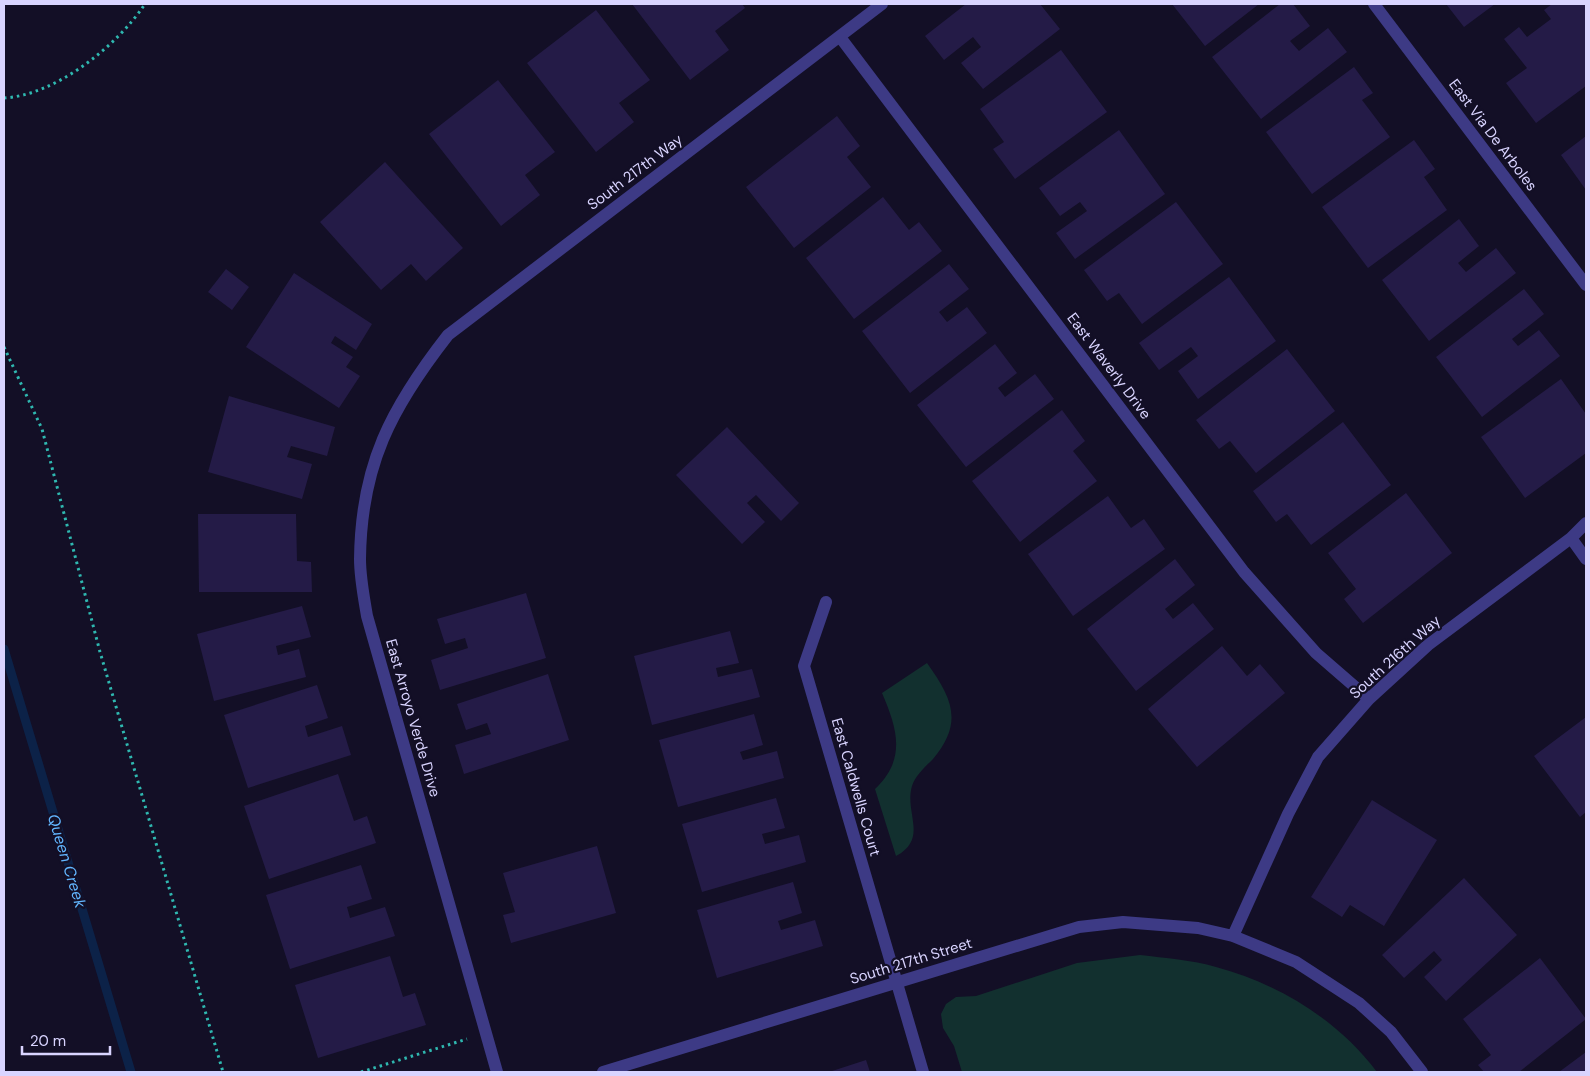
<svg xmlns="http://www.w3.org/2000/svg" width="1590" height="1076" viewBox="0 0 1590 1076" font-family="'DM Sans',sans-serif">
  <rect width="100%" height="100%" fill="#130f26"/>
  <path fill="#12302f" d="M927,663c25,35 37,59 6,96 -7,7 -18,17 -21,27 -8,27 17,52 -16,70l-21,-67c32,-30 22,-61 7,-96z
    M1140,955c25,3 52,5 76,12 63,17 122,53 161,105h-415l-8,-26 -11,-18 -2,-14 5,-10 10,-7 20,-1 101,-33z"/>
  <g fill="none" stroke-linecap="round" stroke-linejoin="round">
    <path stroke="#0c2248" stroke-width="9" d="M4,649l127,423"/>
  </g>
  <path fill="#241b47" d="M632,4h110l3,4 -30,23 14,19 -39,30z
    M966,4h74l20,25 -77,60 -22,-26 20,-16 -8,-10 -29,23 -19,-24z
    M1172,4h87l-54,42z
    M1280,4h13l17,22 -20,15 9,10 29,-23 19,24 -86,67 -49,-62z
    M1446,4h49l-31,23z
    M1552,4h34v82l-50,37 -30,-40 21,-15 -23,-29 15,-12 8,10 24,-18 -7,-9z
    M596,10l54,70 -31,23 15,19 -38,30 -69,-89z
    M1061,50l46,62 -92,67 -22,-30 11,-7 -24,-33z
    M1354,67l19,26 -11,7 28,37 -78,57 -46,-62z
    M498,80l57,72 -30,23 15,20 -39,31 -72,-92z
    M837,116l23,30 -13,11 24,30 -77,61 -48,-61z
    M1119,130l46,64 -90,65 -19,-26 31,-22 -7,-9 -20,14 -21,-28z
    M1586,136v54l-25,-35z
    M1414,140l21,29 -11,8 23,33 -79,58 -46,-61z
    M385,162l78,86 -37,33 -15,-17 -30,26 -61,-68z
    M883,197l26,33 10,-8 23,29 -88,68 -48,-61z
    M1176,202l47,62 -81,60 -23,-31 -12,8 -23,-31z
    M1459,219l20,27 -21,17 8,9 30,-24 20,25 -87,68 -47,-61z
    M949,264l20,25 -30,23 8,10 20,-15 20,26 -77,60 -48,-62z
    M226,269l23,18 -17,23 -24,-18z
    M294,273l78,51 -16,26 -21,-14 -4,7 22,14 -7,10 14,9 -21,32 -93,-61z
    M1229,277l47,64 -78,58 -20,-28 20,-15 -7,-9 -32,23 -20,-27z
    M1524,289l20,25 -32,25 6,7 21,-16 21,26 -78,61 -46,-60z
    M995,344l22,29 -19,15 7,9 30,-23 19,25 -88,68 -49,-62z
    M1287,349l48,62 -79,62 -26,-32 -11,8 -23,-29z
    M1561,379l25,35v39l-61,45 -44,-61z
    M229,396l106,31 -8,29 -36,-10 -4,11 25,7 -10,35 -94,-27z
    M1062,410l23,31 -12,10 24,30 -77,61 -48,-61z
    M1343,422l48,63 -80,60 -24,-31 -11,8 -23,-31z
    M727,427l72,76 -18,18 -25,-26 -9,8 18,19 -23,22 -66,-69z
    M1406,493l46,60 -89,70 -19,-24 12,-10 -28,-36z
    M1108,496l23,32 13,-9 21,30 -92,67 -45,-62z
    M198,514h98l1,47 14,1 1,30h-113z
    M1175,559l20,26 -30,24 8,10 20,-16 21,26 -78,62 -49,-62z
    M526,593l20,65 -106,32 -9,-30 37,-12 -3,-10 -20,6 -8,-25z
    M302,606l9,31 -35,9 2,9 21,-6 7,28 -92,24 -17,-67z
    M730,631l9,32 -23,5 2,9 34,-8 8,28 -108,28 -18,-69z
    M1222,646l25,30 13,-12 25,29 -88,74 -49,-58z
    M548,674l21,66 -105,34 -9,-29 36,-11 -4,-11 -21,7 -9,-26z
    M317,685l11,33 -23,8 3,11 34,-11 9,29 -103,33 -24,-73z
    M754,714l9,31 -23,7 3,8 34,-9 7,27 -106,29 -19,-67z
    M1586,717v95l-6,5 -46,-61z
    M338,774l16,47 13,-5 9,27 -107,36 -25,-73z
    M776,798l9,30 -23,6 3,10 34,-9 7,27 -104,30 -20,-68z
    M1372,800l65,40 -53,86 -34,-21 -8,12 -31,-20z
    M597,846l19,67 -105,30 -8,-28 12,-3 -12,-39z
    M361,865l11,34 -25,8 3,11 35,-11 10,29 -105,33 -24,-74z
    M1464,878l53,57 -71,66 -22,-24 18,-17 -8,-9 -30,27 -22,-23z
    M793,882l9,31 -24,8 3,9 34,-10 8,26 -106,32 -20,-68z
    M390,956l13,41 12,-4 11,32 -108,33 -23,-73z
    M1540,958l46,61 -67,53h-35l-6,-7 13,-10 -28,-36z
    M1586,1052v20h-27z
    M866,1060l4,12h-41z"/>
  <g fill="none" stroke-linecap="round" stroke-linejoin="round">
    <path stroke="#2fb8b0" stroke-width="3" stroke-dasharray="2.5 4" stroke-linecap="butt" d="M4,98c52,-3 113,-52 141,-94
      M4,347l38,82 58,223 123,420
      M361,1072l106,-33"/>
    <path stroke="#3d3a85" stroke-width="12" d="M1374,4l212,281
      M840,37l404,535 72,81 53,46
      M1571,538l15,21
      M826,602l-22,64 119,406
      M1233,936l55,-122 30,-57 51,-58 59,-54 143,-107 15,-15
      M497,1072l-130,-456c-3,-18 -7,-38 -7,-57 1,-94 31,-151 88,-224l434,-331
      M603,1072l476,-145 44,-5 75,6 35,8 63,26 63,41 32,29 31,40"/>
  </g>
  <g text-anchor="middle" dominant-baseline="central" stroke-width="4.5" stroke-linejoin="round" paint-order="stroke">
    <g font-size="15" fill="#d9d4ff" stroke="#130f26">
      <text transform="translate(1493 135) rotate(53)">East Via De Arboles</text>
      <text transform="translate(635 172) rotate(-37)">South 217th Way</text>
      <text transform="translate(1109 366) rotate(53)">East Waverly Drive</text>
      <text transform="translate(1395 657) rotate(-42)">South 216th Way</text>
      <text transform="translate(413 718) rotate(74)">East Arroyo Verde Drive</text>
      <text transform="translate(856 787) rotate(74)">East Caldwells Court</text>
      <text transform="translate(911 961) rotate(-17)">South 217th Street</text>
    </g>
    <g font-size="16" font-style="italic" fill="#62b6ff" stroke="#130f26">
      <text transform="translate(67 861) rotate(73)">Queen Creek</text>
    </g>
  </g>
  <rect width="1590" height="1076" fill="none" stroke="#d9d4ff" stroke-width="10"/>
  <path d="M22 1046v8h88v-8" fill="none" stroke="#d9d4ff" stroke-width="2.5"/>
  <text x="30" y="1046" font-size="15" fill="#d9d4ff" stroke="#130f26" stroke-width="4" paint-order="stroke">20 m</text>
</svg>
